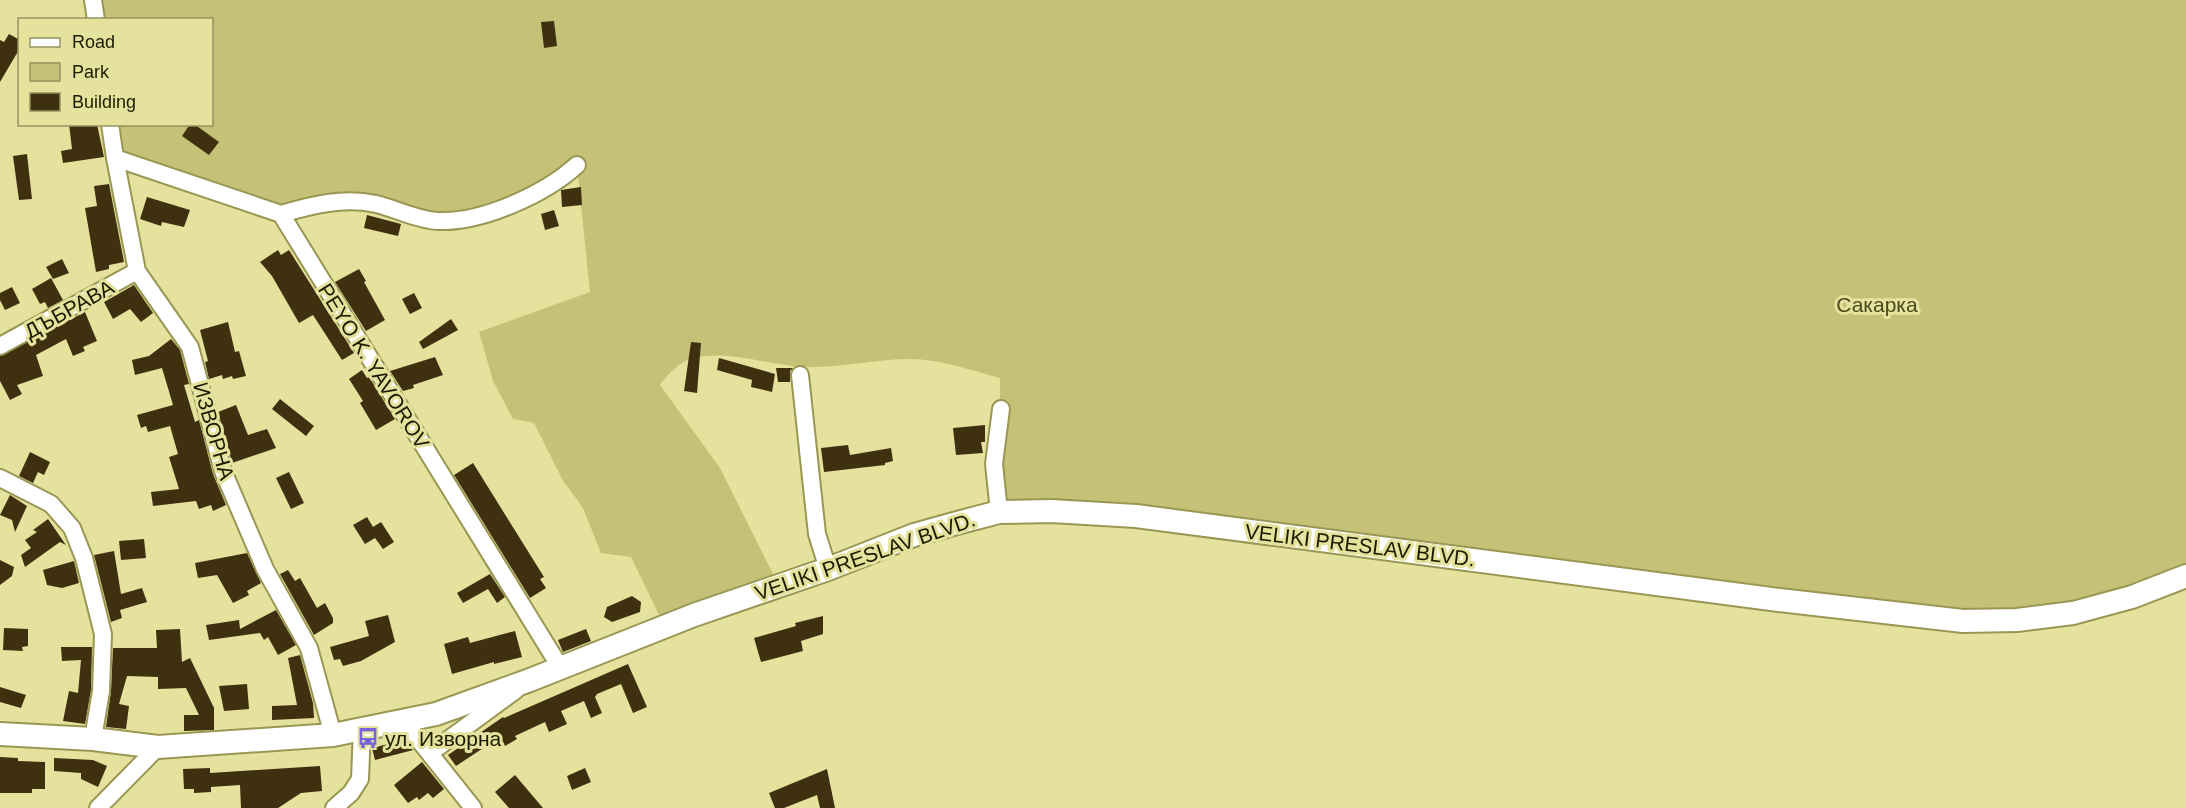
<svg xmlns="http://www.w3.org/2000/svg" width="2186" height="808" viewBox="0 0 2186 808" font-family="Helvetica,sans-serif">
  <rect width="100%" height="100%" fill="#e5e29d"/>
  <path fill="#c5c277" d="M93,0h2093v576l-169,44 -238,-20 -780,-88 1,-134c-30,-8 -62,-20 -94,-19 -34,1 -67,9 -101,8 -37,-1 -77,-19 -114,-8 -12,3 -24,16 -31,26l60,83 57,114 -115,39 -31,-64 -30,-4 -18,-45 -21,-29 -28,-56 -21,-4 -20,-38 -14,-49 111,-40 -13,-126 -108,53 -93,-15 -95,10 -166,-56 -5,-33 102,-1v-104l-116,-1z"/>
  <path fill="#3f3110" d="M554,21l3,25 -13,2 -3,-26z
    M9,34l11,6v8l-20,34v-42l4,2z
    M69,124h28l7,33 -41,6 -2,-12 11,-2z
    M190,124h4l25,18 -10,13 -27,-19z
    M27,154l5,45 -13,1 -6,-44z
    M109,184l15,78 -15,3v4l-13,3 -11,-64 12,-2 -3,-20z
    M581,187l1,18 -20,2 -1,-17z
    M147,197l43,13 -6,17 -22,-5 -1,4 -21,-7z
    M554,210l5,16 -14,4 -4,-16z
    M367,215l34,9 -3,12 -34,-8z
    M278,250l3,5 8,-5 65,103 -12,7 -29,-45 -14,8 -27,-47 -12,-14z
    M62,259l7,14 -16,6 -7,-12z
    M359,269l7,12 -2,1 21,38 -19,11 -31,-49z
    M51,278l12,22 -15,8 -3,-6 -5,2 -8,-15z
    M134,285l19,28 -12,9 -11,-13 -17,10 -9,-17z
    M12,287l8,16 -15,7 -5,-10v-7z
    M414,293l8,15 -12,6 -8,-15z
    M85,312l12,29 -14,6 2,4 -12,5 -7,-17 -30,16 7,21 -26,9 5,9 -12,6 -10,-19v-25z
    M451,319l7,11 -35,19 -4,-7z
    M228,322l7,30 4,-1 7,25 -13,3 -1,-3 -9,3 -1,-4 -13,4 -4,-17 3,-1 -8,-31z
    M171,339l9,11 9,34 -5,1 11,37 4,-2 14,54 13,31 -13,6 -2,-6 -12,4 -3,-8 -43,5 -2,-14 28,-3 -10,-32 9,-3 -8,-28 -22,6 -2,-6 -5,2 -4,-13 36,-10 -11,-37 -27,7 -3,-15 17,-4z
    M691,342l10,1 -4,50 -13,-2z
    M435,357l8,18 -30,10 1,3 -11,3 -13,-20z
    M719,358l56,16 -3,18 -21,-5 1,-7 -35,-10z
    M776,368h17l-3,3v11h-12z
    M362,370l5,8 2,-1 26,42 -19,11 -16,-27 3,-2 -14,-22z
    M280,399l34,27 -8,10 -34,-27z
    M236,405l12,30 19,-6 9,19 -44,15 -14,-51z
    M985,425v17h-4l2,11 -27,2 -3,-27z
    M848,445l2,10 41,-7 2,13 -8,2v2l-61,7 -3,-24z
    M30,452l20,10 -6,13 -6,-3 -5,11 -14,-7z
    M473,463l71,114 -4,2 6,9 -16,10 -76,-123z
    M289,472l15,31 -13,6 -15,-31z
    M10,495l17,11 -12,26 -3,-12 -12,-5z
    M367,517l6,10 8,-5 13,20 -11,7 -8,-11 -10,6 -12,-19z
    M48,519l18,26 -6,-3 -35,25 -4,-12 10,-7 -6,-8 12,-8 -4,-2z
    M144,539l2,19 -25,2 -2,-19z
    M114,551l7,43 21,-6 5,14 -27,8 2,8 -11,4 -17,-67z
    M247,553l14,30 -14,8 2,4 -16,8 -16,-28 -19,3 -3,-15z
    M0,560l14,7 -2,9 -12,9z
    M74,561l5,22 -17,5 -15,-3 -4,-15z
    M288,570l7,11 5,-3 17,30 8,-5 8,15v5l-19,12 -34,-61z
    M490,574l15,23 -8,6 -9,-14 -25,14 -6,-10z
    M632,596l9,6 -1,10 -28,10 -8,-5 3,-10z
    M276,610l20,35 -18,10 -10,-18 -4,3 -4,-7 -51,7 -3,-15 33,-5 1,9z
    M388,615l7,27 -34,19 -18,5 -3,-7 -6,1 -4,-13 39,-11 -4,-15z
    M823,616v18l-22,7 2,10 -42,11 -7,-24 42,-12 -1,-3z
    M4,628l24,1v17l-6,1 1,4 -20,-1z
    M180,629l2,33 8,-4 24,50v22l-30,1v-16h15l-13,-27 -28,1v-12l-31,-1 -8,28 10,2 -3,23 -20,-2 5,-36 2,-43h44l-1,-18z
    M586,629l5,12 -28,11 -5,-12z
    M515,631l7,26 -28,7v-2l-42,12 -8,-30 24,-7 2,6z
    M61,647h31l-1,43 -6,34 -22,-3 6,-30 9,2 3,-33 -19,1z
    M300,655l13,48 1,15 -42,2v-14l25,-1 -9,-47z
    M628,664l19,43 -14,6 -12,-29 -24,10 -2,3 7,16 -11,5 -7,-17 -23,10 6,13 -18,8 -4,-10 -30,14 2,3 -12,7 -5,-9 -44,29 -8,-11 55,-38 1,1z
    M247,684l2,25 -25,2 -5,-25z
    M0,687l26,8 -5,13 -21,-6z
    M400,741l10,5 3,4 -38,10 -3,-12z
    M0,757l18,1v3l27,1v27h-13v4h-32z
    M54,758l39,2 14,6 -9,21 -17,-8v-6l-27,-2z
    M422,762l22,27 -11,9 -5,-5 -9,7 -2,-3 -9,6 -14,-18z
    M320,766l2,25 -21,2 -23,15h-37l-1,-23 -29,2v5l-17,1v-4h-10l-1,-20 27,-1v5z
    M585,768l6,14 -19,8 -5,-14z
    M827,769l8,39h-15l-3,-13 -33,13h-9l-6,-15z
    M515,775l28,33h-34l-14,-16z"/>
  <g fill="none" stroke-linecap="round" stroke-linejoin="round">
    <defs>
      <path id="minor" d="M93,0l3,20
        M110,124l5,34 22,113 53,76 33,124 42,98 44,79 24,87
        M115,158l166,56 279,453
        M281,214c31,-9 62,-17 95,-10 21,5 41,16 62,17 44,2 107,-27 139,-56
        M0,346l137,-75
        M800,375l17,159 11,35
        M0,478l51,26 21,24 12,30 19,76 -2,57 -8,48
        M999,512l-5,-48 7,-55
        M403,720l70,88
        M430,753l86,-63
        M98,808l60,-61
        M334,808l17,-15 9,-14 2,-51"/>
      <path id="secondary" d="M0,734l93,5 65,8 175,-12 103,-21 94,-34 164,-65 134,-46 86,-34 43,-12 42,-11 52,-1 85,5 643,84 184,21 54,-1 56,-7 59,-16 54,-21"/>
    </defs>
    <use href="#minor" stroke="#9a9754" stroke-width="20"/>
    <use href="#secondary" stroke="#9a9754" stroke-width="26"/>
    <use href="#minor" stroke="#fff" stroke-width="16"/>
    <use href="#secondary" stroke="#fff" stroke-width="22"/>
  </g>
  <defs>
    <symbol id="bus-bare" viewBox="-9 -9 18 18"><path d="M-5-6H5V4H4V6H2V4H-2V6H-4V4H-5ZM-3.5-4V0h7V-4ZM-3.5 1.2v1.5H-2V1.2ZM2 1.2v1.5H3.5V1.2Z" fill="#7664df" stroke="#e5e29d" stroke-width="2.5" paint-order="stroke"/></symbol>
  </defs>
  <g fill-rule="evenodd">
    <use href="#bus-bare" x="353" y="723" width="30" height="30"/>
  </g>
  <g text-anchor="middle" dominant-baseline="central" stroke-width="6" stroke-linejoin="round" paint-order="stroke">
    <g font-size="21" fill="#4c4a1d" stroke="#e5e29d">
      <text x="1877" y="304">Сакарка</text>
    </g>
    <g font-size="21" fill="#1c1b01" stroke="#e5e29d">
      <text transform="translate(69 309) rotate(-29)">ДЪБРАВА</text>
      <text transform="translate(374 366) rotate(58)">PEYO K. YAVOROV</text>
      <text transform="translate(214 431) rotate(74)">ИЗВОРНА</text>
      <text transform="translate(1360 545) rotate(7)">VELIKI PRESLAV BLVD.</text>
      <text transform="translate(865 556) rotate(-19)">VELIKI PRESLAV BLVD.</text>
    </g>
    <g font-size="21" fill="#1c1b01" stroke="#e5e29d" text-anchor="start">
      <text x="385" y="738">ул. Изворна</text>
    </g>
  </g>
  <rect x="18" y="18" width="195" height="108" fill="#e5e29d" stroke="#95925f" stroke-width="1.5"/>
  <rect x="30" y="38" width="30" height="9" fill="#ffffff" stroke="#95925f" stroke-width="1.5"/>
  <text x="72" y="48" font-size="18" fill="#1c1b01">Road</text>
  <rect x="30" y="63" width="30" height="18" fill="#c5c277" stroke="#95925f" stroke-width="1.5"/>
  <text x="72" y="78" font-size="18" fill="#1c1b01">Park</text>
  <rect x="30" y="93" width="30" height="18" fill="#3f3110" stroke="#95925f" stroke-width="1.5"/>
  <text x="72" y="108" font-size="18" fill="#1c1b01">Building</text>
</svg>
